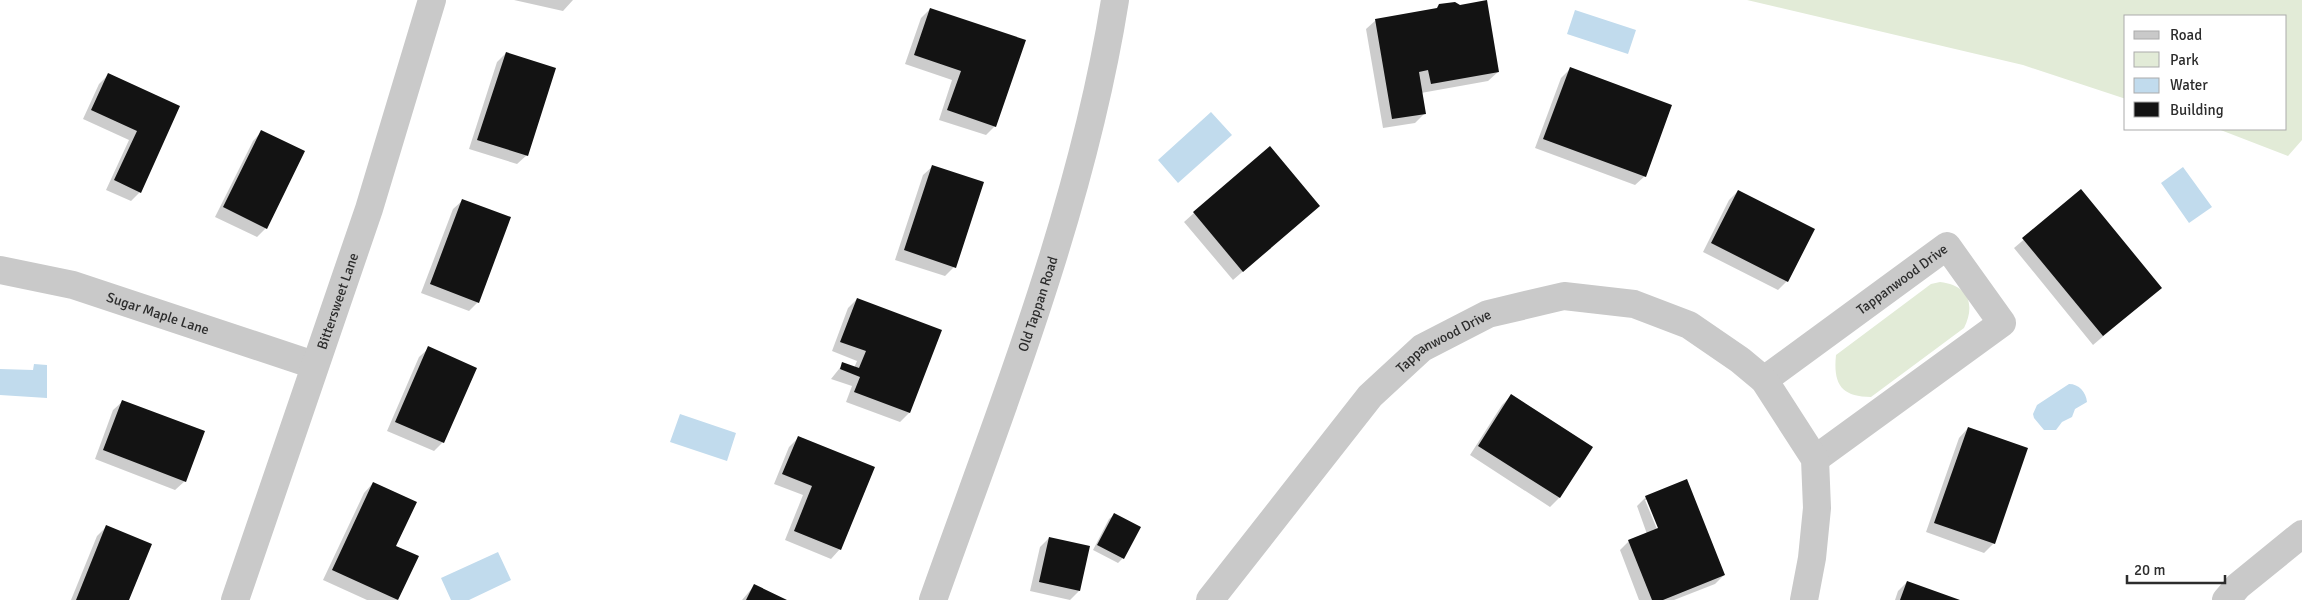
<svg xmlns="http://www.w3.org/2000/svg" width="2302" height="600" viewBox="0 0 2302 600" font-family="Signika,sans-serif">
  <rect width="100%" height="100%" fill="#fff"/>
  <path fill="#e2ebd7" d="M1747,0h555v140l-14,16 -70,-27h68v-113h-160v83l-103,-34z
    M1940,282c28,3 36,22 24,46l-93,69c-30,0 -38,-13 -35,-42l95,-71z"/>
  <path fill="#c1dbed" d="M1575,10l61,20 -8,24 -61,-20z
    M1211,112l21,23 -54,48 -20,-23z
    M2183,167l29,40 -23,16 -28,-40z
    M34,364l13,1v33l-47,-3v-26l33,1z
    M2069,384c10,0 17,8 18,18l-12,7 -3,8 -10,5 -6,8h-12l-10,-12 -1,-4 4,-9z
    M680,414l56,19 -9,28 -57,-19z
    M498,552l13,28 -42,20h-18l-10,-22z"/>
  <path fill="#0003" fill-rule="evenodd" d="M514,0h59l-10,11z
    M1460,7l38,65 -10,9 -67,12 4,20 -10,10 -32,5 -17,-99 10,-9z
    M930,9l65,117 -9,9 -47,-15 13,-40 -47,-16 16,-46z
    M506,53l21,102 -10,9 -48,-15 28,-87z
    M1570,69l75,107 -10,9 -100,-37 26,-70z
    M109,74l70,33 -39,85 -9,9 -25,-11 23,-50 -46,-21 16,-35z
    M262,131l4,97 -9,9 -42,-20 38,-76z
    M933,166l21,101 -9,9 -50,-16 28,-85z
    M1738,191l49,90 -9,9 -75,-38 26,-52z
    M2081,191l79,97 -67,57 -79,-97z
    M463,200l15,102 -9,9 -48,-18 32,-84z
    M1318,206l-85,74 -49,-58 10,-9z
    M857,299l83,32 -31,82 -9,9 -54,-20 6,-16 -21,-7 12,-15 11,4 3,-7 -25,-10 16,-43z
    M429,348l14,94 -9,9 -47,-20 32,-74z
    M1512,395l80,52 -33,51 -9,9 -80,-52 32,-50z
    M123,401l62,80 -10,9 -80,-31 18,-49z
    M1968,428l26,115 -10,10 -58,-21 33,-94z
    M798,438l42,111 -9,10 -46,-19 18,-45 -29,-11 15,-37z
    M373,483l22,63 22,10 -20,44h-30l-44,-20 41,-87z
    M1646,497l78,78 -9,9 -41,16h-35l-19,-50 9,-9 18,-7 -10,-28zM1645,500h3l13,33 -2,1z
    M1114,515l9,43 -5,5 -25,-13 16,-31z
    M106,527l22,73h-57l26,-64z
    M1049,538l30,53 -9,9 -40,-9 10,-44z
    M1907,582l51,18h-63l3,-9z
    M754,586l30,14h-42z"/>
  <path fill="#131313" d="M1487,0l12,72 -68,12 -3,-14 -9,2 7,42 -34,5 -17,-100 62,-11 2,-4 16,-2 5,3z
    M930,8l96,32 -30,87 -49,-17 14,-39 -47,-16z
    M506,52l50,16 -28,88 -51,-16z
    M1570,67l102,38 -26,72 -103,-38z
    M108,73l72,33 -39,87 -27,-13 23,-49 -46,-21z
    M261,130l44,21 -38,78 -44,-22z
    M1270,146l50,60 -77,66 -50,-60z
    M932,165l52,17 -28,86 -52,-18z
    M2081,189l81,99 -59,48 -81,-98z
    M1738,190l77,39 -27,53 -77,-39z
    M462,199l49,18 -32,86 -49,-19z
    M857,298l85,32 -32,83 -56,-21 6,-15 -20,-8 2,-7 17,6 7,-17 -26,-9z
    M428,346l49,22 -33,75 -49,-21z
    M1511,394l82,53 -33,51 -82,-52z
    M122,400l83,31 -19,51 -83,-32z
    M1968,427l60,21 -33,96 -61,-21z
    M798,436l77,31 -34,83 -47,-19 18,-45 -30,-12z
    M1687,479l38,96 -62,25h-11l-24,-60 30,-12 -13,-32z
    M373,482l44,20 -21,44 23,10 -21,44 -66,-30z
    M1114,513l27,14 -17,32 -27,-14z
    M106,525l46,19 -23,56h-53z
    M1049,537l41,9 -10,45 -41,-9z
    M1907,581l53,19h-60z
    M754,584l33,16h-41z"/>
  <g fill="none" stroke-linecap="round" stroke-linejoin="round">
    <g stroke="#c9c9c9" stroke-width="28">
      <path id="s1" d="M0,270l73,15 241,80"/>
      <path id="s2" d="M1764,380l183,-134 55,77 -187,136"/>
      <path id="s3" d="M235,600l134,-391 63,-209"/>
      <path id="s4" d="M1210,600l160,-204 52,-48 66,-34 76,-18 70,8 55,21 51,35 24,20 51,79 2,49 -5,50 -8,42"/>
      <path d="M2226,600l12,-14 64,-52"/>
    </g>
    <path stroke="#c9c9c9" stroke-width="28" id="s5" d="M933,600c70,-197 149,-392 182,-600"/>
  </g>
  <g text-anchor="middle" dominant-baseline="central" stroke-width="5" stroke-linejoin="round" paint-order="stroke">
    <g font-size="14" fill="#2c2c2c" stroke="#fff">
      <text stroke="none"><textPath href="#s2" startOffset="171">Tappanwood Drive</textPath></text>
      <text stroke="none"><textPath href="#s3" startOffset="316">Bittersweet Lane</textPath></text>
      <text stroke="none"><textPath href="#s5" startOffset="314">Old Tappan Road</textPath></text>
      <text stroke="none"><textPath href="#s1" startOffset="164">Sugar Maple Lane</textPath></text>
      <text stroke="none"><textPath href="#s4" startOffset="352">Tappanwood Drive</textPath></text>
    </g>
  </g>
  <rect x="2124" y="15" width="162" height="115" fill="#ffffff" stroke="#ababab"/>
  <rect x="2134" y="31" width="25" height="8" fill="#c9c9c9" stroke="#ababab"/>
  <text x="2170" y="40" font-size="15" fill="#2c2c2c">Road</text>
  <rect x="2134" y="52" width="25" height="15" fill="#e2ebd7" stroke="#ababab"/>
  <text x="2170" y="65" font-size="15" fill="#2c2c2c">Park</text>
  <rect x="2134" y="78" width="25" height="15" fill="#c1dbed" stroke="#ababab"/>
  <text x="2170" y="90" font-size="15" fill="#2c2c2c">Water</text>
  <rect x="2134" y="102" width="25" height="15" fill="#131313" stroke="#ababab"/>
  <text x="2170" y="115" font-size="15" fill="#2c2c2c">Building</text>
  <path d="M2127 575v8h98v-8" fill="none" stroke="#2c2c2c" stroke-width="2.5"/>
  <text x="2134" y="575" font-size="15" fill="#2c2c2c" stroke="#ffffff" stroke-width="4" paint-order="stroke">20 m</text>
</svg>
